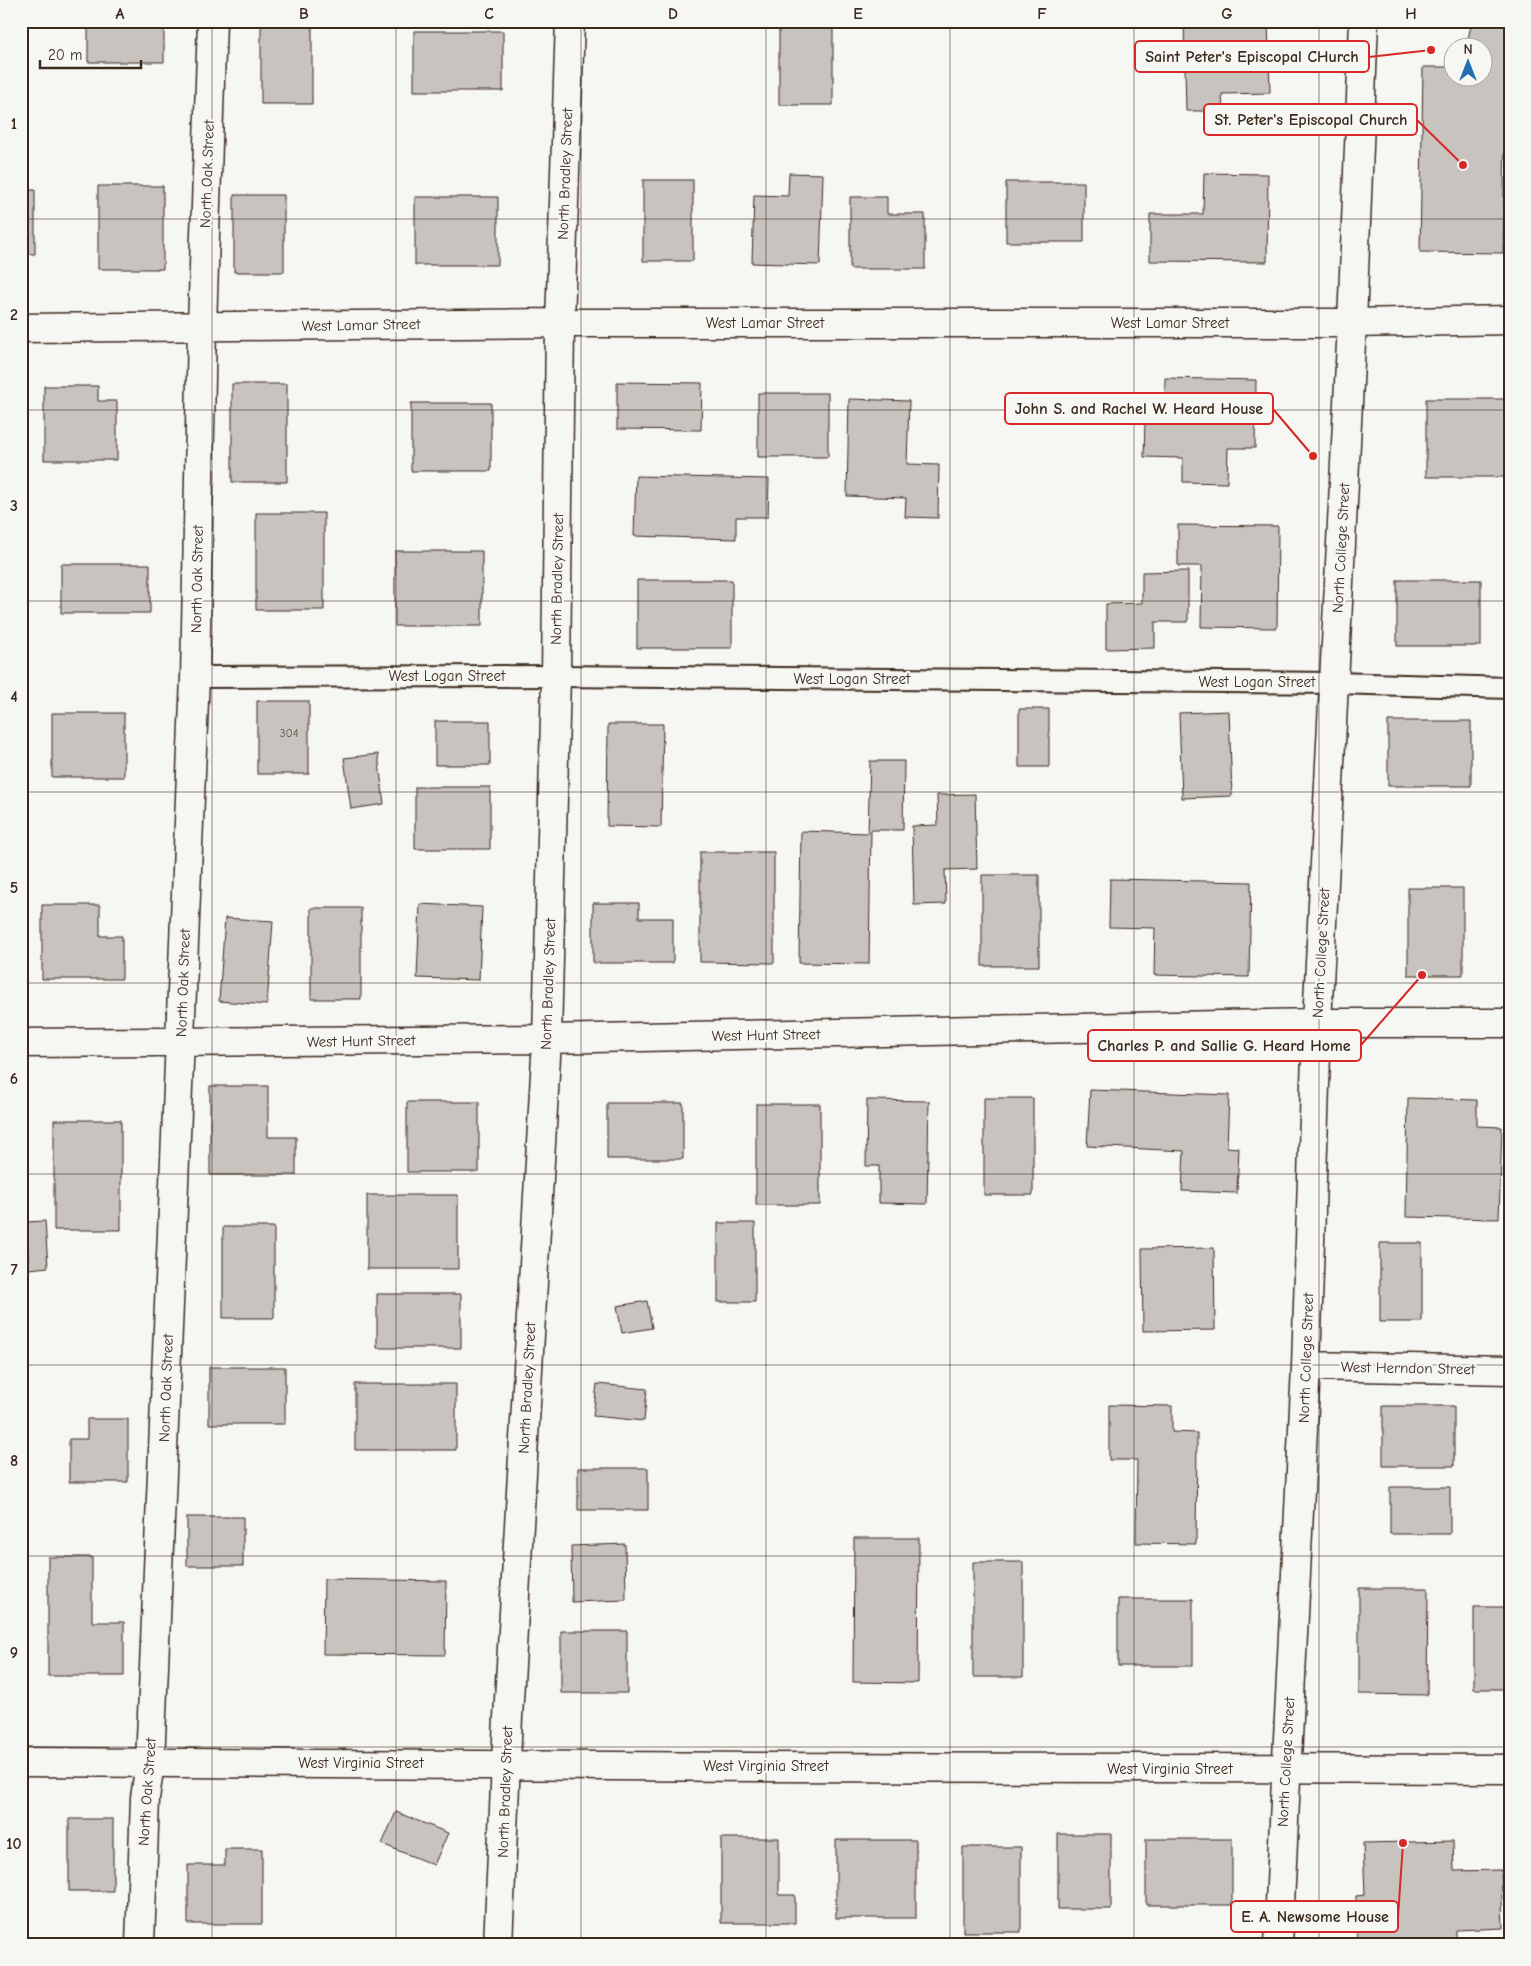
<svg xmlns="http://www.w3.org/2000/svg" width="1531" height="1966" viewBox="0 0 1531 1966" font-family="'Comic Neue',sans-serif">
  <rect width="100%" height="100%" fill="#f6f6f2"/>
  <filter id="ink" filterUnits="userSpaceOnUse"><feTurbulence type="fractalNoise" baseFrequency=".02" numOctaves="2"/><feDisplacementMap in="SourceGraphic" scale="10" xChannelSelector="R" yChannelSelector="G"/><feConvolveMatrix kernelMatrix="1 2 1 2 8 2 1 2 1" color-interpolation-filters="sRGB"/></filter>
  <g filter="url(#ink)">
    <path fill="#c8c3be" stroke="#3b2a1e" d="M261,21h51v83h-51z
      M779,21h54v84h-54z
      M1184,21h84l2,72 -48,1 1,17h-37z
      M1472,21h38v50h-4l-3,182 -83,-1 3,-185h31v11h30v-30h-18z
      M88,22h76v40h-76z
      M414,31h89v60h-89z
      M789,173l34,1 -3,91 -68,-2 2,-68 34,1z
      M1204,173l64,1 -1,88 -117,-1v-47h53z
      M643,180h50v81h-50z
      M1006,182h78v60h-78z
      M98,186h65v83h-65z
      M21,190h14v64h-14z
      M234,195h50v77h-50z
      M415,197h83v68h-83z
      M850,197h37v17h38v55h-75z
      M1165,378l91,2 -1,68h-27l-1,35 -44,-1v-24l-39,-1 1,-37 19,1z
      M617,382l85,1 -1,47 -84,-1z
      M232,384h55v98h-55z
      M44,386h54v15h19v59h-73z
      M758,393h70v64h-70z
      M849,399l60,2 -2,63 32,1 -1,53 -33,-1 1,-19 -59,-2z
      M1426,399h80v78h-80z
      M411,403h80v68h-80z
      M636,476l133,3 -1,38h-32v22l-102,-3z
      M256,513h68v97h-68z
      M1178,525l100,1 -1,102 -76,-1 1,-61h-24z
      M395,551h87v75h-87z
      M61,564h89v49h-89z
      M1188,571v51h-33v26l-49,1v-45l36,-1v-31z
      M637,580h95v68h-95z
      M1397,580h84v66h-84z
      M257,701h52v73h-52z
      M1019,709h30v58h-30z
      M1229,711l3,85 -50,2 -3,-85z
      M52,713h72v64h-72z
      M435,721h55v44h-55z
      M1388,721h83v65h-83z
      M608,724h55l-2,103 -54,-1z
      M378,754l6,50 -33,5 -7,-51z
      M870,761h34l-1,69h-32l-2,134 -70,-1 2,-132 67,2z
      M415,787h75v62h-75z
      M975,794l2,75 -32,1 1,34 -32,1 -2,-79 26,-1 -1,-30z
      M700,852h74v111l-74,-1z
      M982,875h57v91h-57z
      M1110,879l141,3 -2,95 -95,-2 1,-47 -46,-1z
      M1408,888h55v87h-55z
      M593,903h46v15h34v45h-80z
      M420,904l62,3 -3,73 -62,-2z
      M42,905h58v31h22v43h-80z
      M311,908h50v91h-50z
      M225,918l48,3 -6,84 -48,-4z
      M210,1086h58v51h28v38h-86z
      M1090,1090l139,5 -2,52 12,1 -2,45 -55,-2 2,-40 -97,-5z
      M984,1098h49v97h-49z
      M1408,1098l69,2v26l25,1 -3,92 -93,-2z
      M867,1100l62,1 -2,103 -48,-1v-37h-13z
      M407,1102h72v70h-72z
      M607,1103h76v56h-76z
      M756,1104h64v101h-64z
      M54,1120h67v110h-67z
      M367,1195h91v74h-91z
      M45,1221l3,46 -19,2 -3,-47z
      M718,1223h37v79h-37z
      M223,1227h51v91h-51z
      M1380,1243h42v79h-42z
      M1214,1248l1,82 -72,1 -1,-82z
      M377,1294h84v54h-84z
      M647,1301l5,27 -30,5 -5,-27z
      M209,1367h76v57h-76z
      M355,1384h101v66h-101z
      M597,1384l50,5 -3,32 -51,-5z
      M1109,1405l63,1v26l25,1 -1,111 -60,-1 1,-83h-28z
      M1383,1406h71v60h-71z
      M87,1419h41v63h-59v-43h18z
      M578,1468h70v42h-70z
      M1390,1487h60v47h-60z
      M187,1517h56v49h-56z
      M854,1538h65l-1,145 -65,-1z
      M625,1544l1,56 -54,2 -1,-56z
      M48,1557h44v65h32v54h-76z
      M973,1562h50v115h-50z
      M324,1579l122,2 -1,74 -122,-1z
      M1359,1588h69l-1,107 -68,-1z
      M1118,1599h75v67h-75z
      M1474,1607h36v82h-36z
      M561,1631h66v62h-66z
      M396,1812l52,21 -14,32 -52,-21z
      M69,1819h44v72h-44z
      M1058,1834h53v75h-53z
      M721,1838h58v57h16v28h-74z
      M1146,1839h86v66h-86z
      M836,1840h80v78h-80z
      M1453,1841l1,30 47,-1 2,58 -47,2v15h-99l-1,-49 9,-1 -2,-52z
      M963,1847h58v85h-58z
      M225,1849h37v75h-74v-59h37z"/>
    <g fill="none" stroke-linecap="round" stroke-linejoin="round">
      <defs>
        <path id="lane" d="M195,677l361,-1 778,7 176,5"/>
        <path id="street" d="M21,328l539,-5h792l158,-3
          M21,1043l526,-4 770,-16h193
          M1306,1366l204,4
          M140,1945l5,-147 5,-35 45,-1086 7,-350 10,-306
          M498,1945l10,-228 39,-678 9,-363 4,-353 10,-302
          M1278,1945l28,-579 11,-343 35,-700 12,-302"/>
        <path id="secondary" d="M21,1762c496,2 993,9 1489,7"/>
      </defs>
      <use href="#lane" stroke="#3b2a1e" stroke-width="24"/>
      <use href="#street" stroke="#3b2a1e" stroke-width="31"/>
      <use href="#secondary" stroke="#3b2a1e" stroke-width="31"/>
      <use href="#lane" stroke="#f6f6f2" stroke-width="20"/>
      <use href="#street" stroke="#f6f6f2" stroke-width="28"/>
      <use href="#secondary" stroke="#f6f6f2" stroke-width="28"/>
    </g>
  </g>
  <path fill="none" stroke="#3b2a1e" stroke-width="1" stroke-opacity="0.55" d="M212,21v1924M396,21v1924M581,21v1924M766,21v1924M950,21v1924M1134,21v1924M1319,21v1924M21,219h1489M21,410h1489M21,601h1489M21,792h1489M21,983h1489M21,1174h1489M21,1365h1489M21,1556h1489M21,1747h1489"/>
  <g text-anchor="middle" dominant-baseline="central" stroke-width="4.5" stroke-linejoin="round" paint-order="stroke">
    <g font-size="12" fill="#5e5046">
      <text x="289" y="733">304</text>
    </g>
    <g font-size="15" fill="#3b2a1e" stroke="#f6f6f2">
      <text transform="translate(207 174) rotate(-88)">North Oak Street</text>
      <text transform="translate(565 174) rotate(-88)">North Bradley Street</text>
      <text x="765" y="323">West Lamar Street</text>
      <text x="1170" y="323">West Lamar Street</text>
      <text transform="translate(361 325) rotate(-1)">West Lamar Street</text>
      <text transform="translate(1341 548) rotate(-87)">North College Street</text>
      <text transform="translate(197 579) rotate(-89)">North Oak Street</text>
      <text transform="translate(557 579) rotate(-89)">North Bradley Street</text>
      <text x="447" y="676">West Logan Street</text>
      <text x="852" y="679">West Logan Street</text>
      <text x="1257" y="682">West Logan Street</text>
      <text transform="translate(1321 953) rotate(-87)">North College Street</text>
      <text transform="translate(183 983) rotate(-88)">North Oak Street</text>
      <text transform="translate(548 984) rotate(-88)">North Bradley Street</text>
      <text transform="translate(766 1035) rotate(-1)">West Hunt Street</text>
      <text transform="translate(361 1041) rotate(-1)">West Hunt Street</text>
      <text transform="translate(1306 1358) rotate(-88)">North College Street</text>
      <text transform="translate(1408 1368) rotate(1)">West Herndon Street</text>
      <text transform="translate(166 1388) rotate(-88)">North Oak Street</text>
      <text transform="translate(527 1388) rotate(-87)">North Bradley Street</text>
      <text transform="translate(1286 1762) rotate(-87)">North College Street</text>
      <text x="361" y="1763">West Virginia Street</text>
      <text x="766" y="1766">West Virginia Street</text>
      <text x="1170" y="1769">West Virginia Street</text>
      <text transform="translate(147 1792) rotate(-86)">North Oak Street</text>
      <text transform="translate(505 1792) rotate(-88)">North Bradley Street</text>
    </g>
  </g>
  <path fill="none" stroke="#d62828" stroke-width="2" d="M1431 50L1369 57M1463 165L1417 120M1313 456L1273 409M1422 975L1361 1045M1403 1843L1398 1917"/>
  <g fill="#d62828" stroke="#f6f6f2" stroke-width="2">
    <circle cx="1431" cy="50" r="5"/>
    <circle cx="1463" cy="165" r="5"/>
    <circle cx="1313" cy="456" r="5"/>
    <circle cx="1422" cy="975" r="5"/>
    <circle cx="1403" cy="1843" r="5"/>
  </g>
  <g fill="#f6f6f2" stroke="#d62828" stroke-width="2">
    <rect x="1135" y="41" width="234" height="31" rx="5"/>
    <rect x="1204" y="104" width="213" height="31" rx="5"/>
    <rect x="1005" y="393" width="268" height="31" rx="5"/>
    <rect x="1088" y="1030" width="273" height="31" rx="5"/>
    <rect x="1231" y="1901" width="167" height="31" rx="5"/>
  </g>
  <g font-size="16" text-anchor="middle" font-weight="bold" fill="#3b2a1e">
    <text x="1252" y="62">Saint Peter's Episcopal CHurch</text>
    <text x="1311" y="125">St. Peter's Episcopal Church</text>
    <text x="1139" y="414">John S. and Rachel W. Heard House</text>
    <text x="1224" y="1051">Charles P. and Sallie G. Heard Home</text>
    <text x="1315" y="1922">E. A. Newsome House</text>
  </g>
  <rect width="1531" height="1966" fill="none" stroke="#f6f6f2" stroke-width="55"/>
  <g transform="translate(1468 62)"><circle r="24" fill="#f6f6f2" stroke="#aba49d"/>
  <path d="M0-4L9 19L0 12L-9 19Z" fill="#1f6fb2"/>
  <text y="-8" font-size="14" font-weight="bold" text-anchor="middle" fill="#3b2a1e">N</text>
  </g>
  <path d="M40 60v8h101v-8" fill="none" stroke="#3b2a1e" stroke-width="2.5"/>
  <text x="48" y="60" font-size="15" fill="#3b2a1e" stroke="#f6f6f2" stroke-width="4" paint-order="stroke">20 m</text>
  <rect x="28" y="28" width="1476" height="1910" fill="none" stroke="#3b2a1e" stroke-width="2"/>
  <g font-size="16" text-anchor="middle" font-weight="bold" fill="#3b2a1e">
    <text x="120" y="19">A</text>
    <text x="304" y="19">B</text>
    <text x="489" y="19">C</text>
    <text x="673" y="19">D</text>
    <text x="858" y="19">E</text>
    <text x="1042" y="19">F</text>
    <text x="1227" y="19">G</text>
    <text x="1411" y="19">H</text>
    <text x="14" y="129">1</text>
    <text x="14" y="320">2</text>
    <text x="14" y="511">3</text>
    <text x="14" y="702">4</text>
    <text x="14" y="893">5</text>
    <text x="14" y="1084">6</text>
    <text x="14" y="1275">7</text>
    <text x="14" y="1466">8</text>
    <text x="14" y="1658">9</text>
    <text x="14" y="1849">10</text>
  </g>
</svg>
